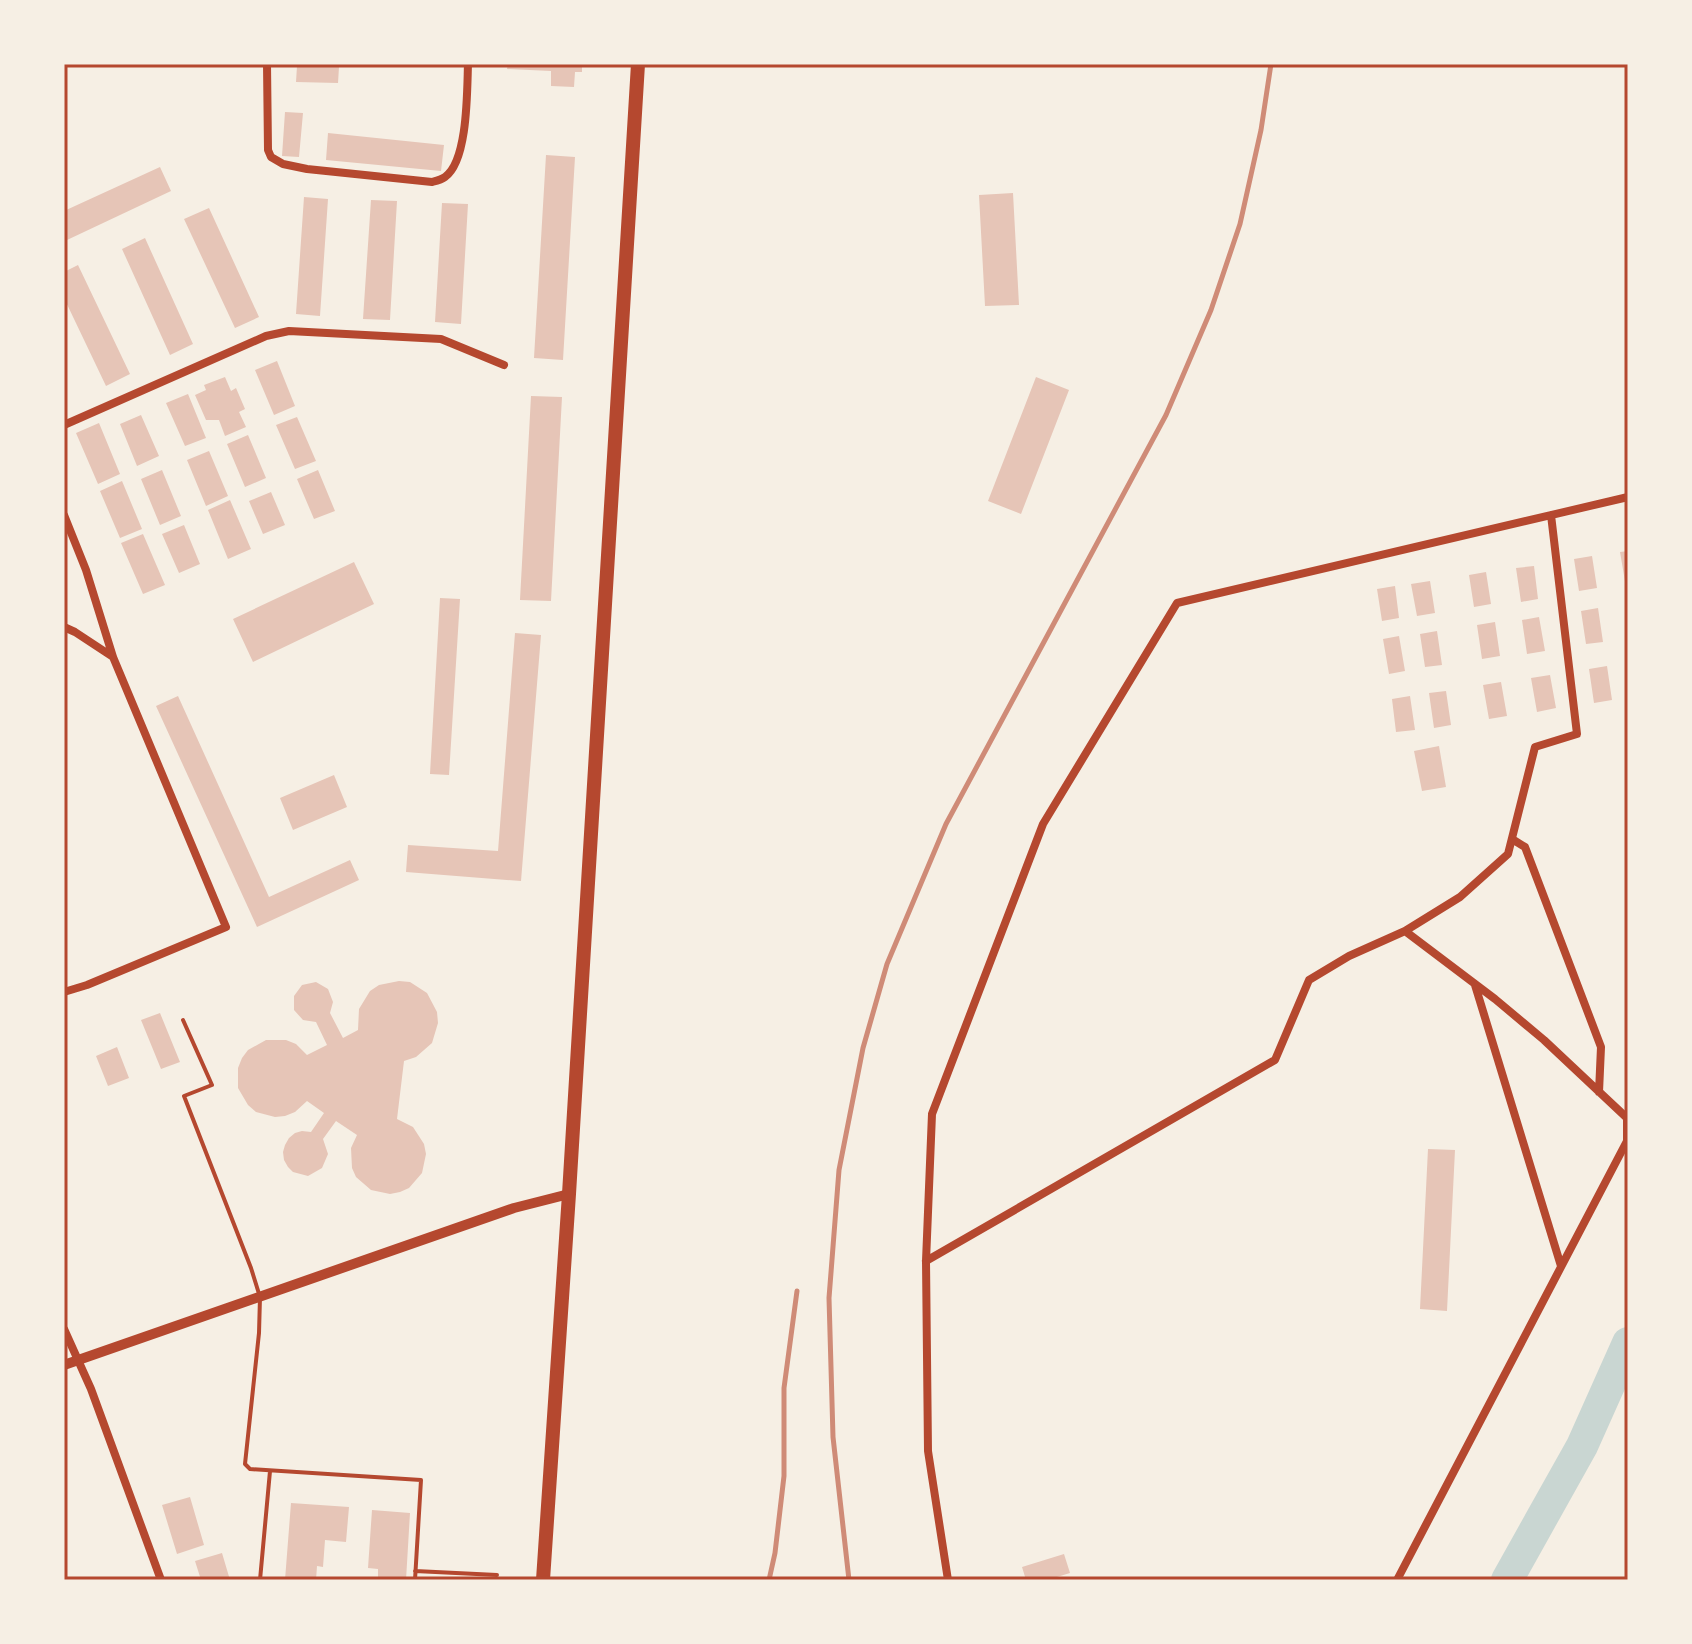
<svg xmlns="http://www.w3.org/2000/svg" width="1692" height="1644" viewBox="0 0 1692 1644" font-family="'PT Sans',sans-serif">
  <rect width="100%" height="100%" fill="#f6efe4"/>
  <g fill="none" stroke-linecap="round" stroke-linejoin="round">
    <path stroke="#c9d6d2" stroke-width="32" d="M1507,1580l75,-134 46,-103"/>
  </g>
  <path fill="#e6c5b7" d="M508,64h74v8h-7l-1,15 -23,-1v-15l-44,-2z
    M297,66l42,1 -1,16 -42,-1z
    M285,112l18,1 -4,44 -17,-1z
    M328,133l116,12 -3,26 -115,-11z
    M546,155l29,2 -12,203 -29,-2z
    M160,167l11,24 -104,49 -3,-6v-23z
    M1013,193l6,112 -34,1 -6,-111z
    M304,197l24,2 -8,117 -24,-2z
    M371,200l26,1 -7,119 -27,-1z
    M442,203l26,1 -7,120 -26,-2z
    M209,208l50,109 -24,11 -51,-109z
    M145,238l48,106 -23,11 -48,-106z
    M78,265l52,109 -24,12 -42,-88v-26z
    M277,361l18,45 -21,9 -19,-45z
    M225,377l6,14 5,-3 9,21 -6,3 7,15 -21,9 -6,-16h-13l-11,-25 11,-5 -2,-5z
    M1036,377l33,13 -48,124 -33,-13z
    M188,394l18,44 -21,8 -19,-43z
    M531,396l31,1 -11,204 -31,-1z
    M141,415l18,41 -22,10 -17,-42z
    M297,417l19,44 -21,8 -19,-44z
    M99,423l21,51 -22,10 -22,-51z
    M248,435l18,43 -21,9 -18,-43z
    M209,451l19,45 -22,10 -19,-46z
    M162,470l19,46 -21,9 -19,-46z
    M318,470l17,41 -21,8 -17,-40z
    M122,481l20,48 -22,9 -20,-47z
    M271,492l14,33 -22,9 -14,-33z
    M230,500l21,49 -23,10 -20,-49z
    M184,525l16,39 -21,9 -17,-39z
    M143,534l22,51 -22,9 -22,-51z
    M1628,551v36h-2l-6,-35z
    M1592,556l5,32 -18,3 -5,-32z
    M354,562l20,42 -121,58 -20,-43z
    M1534,566l4,33 -17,3 -5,-34z
    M1486,572l5,32 -17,3 -5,-32z
    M1430,581l5,32 -18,3 -6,-32z
    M1395,586l4,32 -17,3 -5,-32z
    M440,598l20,1 -11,176 -19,-1z
    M1598,608l5,34 -17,2 -5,-33z
    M1539,617l6,34 -18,3 -5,-34z
    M1495,622l5,34 -18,3 -5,-34z
    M1437,631l5,34 -17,2 -5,-33z
    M515,633l26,2 -20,246 -115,-9 2,-27 90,6z
    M1399,636l6,35 -16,3 -6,-35z
    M1607,666l5,34 -18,3 -5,-34z
    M1550,675l6,33 -19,4 -6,-34z
    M1501,682l6,34 -18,3 -6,-34z
    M1446,691l5,34 -17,3 -5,-35z
    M178,696l91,201 81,-37 9,20 -102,47 -101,-221z
    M1410,696l5,34 -19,2 -4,-33z
    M1439,746l7,41 -24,4 -8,-40z
    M334,775l13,32 -54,23 -13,-32z
    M399,981l11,1 17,11 10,19 1,11 -6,20 -16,14 -12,4 -7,58 16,8 11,17 2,10 -4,19 -13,15 -9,4 -10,2 -19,-4 -15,-13 -4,-9 -1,-20 6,-13 -21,-14 -13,18 5,15 -6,14 -14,8 -15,-4 -5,-5 -4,-7 -1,-8 2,-7 4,-7 6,-5 7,-2 9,1 13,-19 -17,-12 -12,11 -10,4 -10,1 -19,-5 -8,-7 -10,-17v-20l4,-10 6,-8 18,-10h20l10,4 11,11 20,-10 -11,-23 -13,-2 -9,-10v-14l8,-11 14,-3 12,7 5,13 -3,11 13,25 15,-8 1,-21 11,-18 9,-6z
    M160,1013l20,49 -19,7 -20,-49z
    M117,1047l12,31 -21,8 -12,-30z
    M1428,1149l27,1 -8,161 -27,-2z
    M190,1497l14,48 -27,9 -15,-49z
    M291,1503l58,4 -3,35 -21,-2 -2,27 -6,-1 -1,14h-31z
    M372,1510l38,3 -4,67h-28v-11l-10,-1z
    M222,1553l8,27h-29l-6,-19z
    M1064,1554l6,19 -23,7h-21l-4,-13z"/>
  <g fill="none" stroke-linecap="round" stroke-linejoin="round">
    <path stroke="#b5482f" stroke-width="4" d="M183,1020l29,65 -28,11 67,172 9,29 -1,36 -14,131 5,5 171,11 -6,100
      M415,1571l82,4
      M260,1580l10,-109"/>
    <path stroke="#b5482f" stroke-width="8" d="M267,64l1,86 3,7 12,7 24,5 125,13c4,-1 9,-2 13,-5 23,-16 22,-86 23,-113
      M64,425l202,-89 23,-5 152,8 63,26
      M64,515l22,55 27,87 113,270 -139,58 -23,7
      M64,627l11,5 38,25
      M1512,839l13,8 76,200 -2,45
      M1475,985l86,281
      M926,1261l349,-201 34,-80 40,-24 56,-25 55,-34 48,-43 27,-107 42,-13 -26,-219
      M64,1329l27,60 70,191
      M948,1580l-20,-129 -2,-190 6,-147 111,-290 134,-221 451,-106
      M1397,1580l230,-439v-23l-83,-78 -49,-41 -90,-68"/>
    <path stroke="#b5482f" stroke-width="10" d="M64,1365l450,-157 55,-14"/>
    <path stroke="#b5482f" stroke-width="14" d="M543,1580l26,-386 69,-1130"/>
    <path stroke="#cf8b77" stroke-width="5" d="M769,1580l6,-27 9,-77v-88l13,-97
      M849,1580l-16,-143 -4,-139 10,-128 24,-122 24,-84 59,-140 220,-409 45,-105 29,-86 21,-94 10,-66"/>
  </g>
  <rect width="1692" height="1644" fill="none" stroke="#f6efe4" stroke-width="132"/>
  <rect x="66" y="66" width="1560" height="1512" fill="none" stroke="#b5482f" stroke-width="3"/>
</svg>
